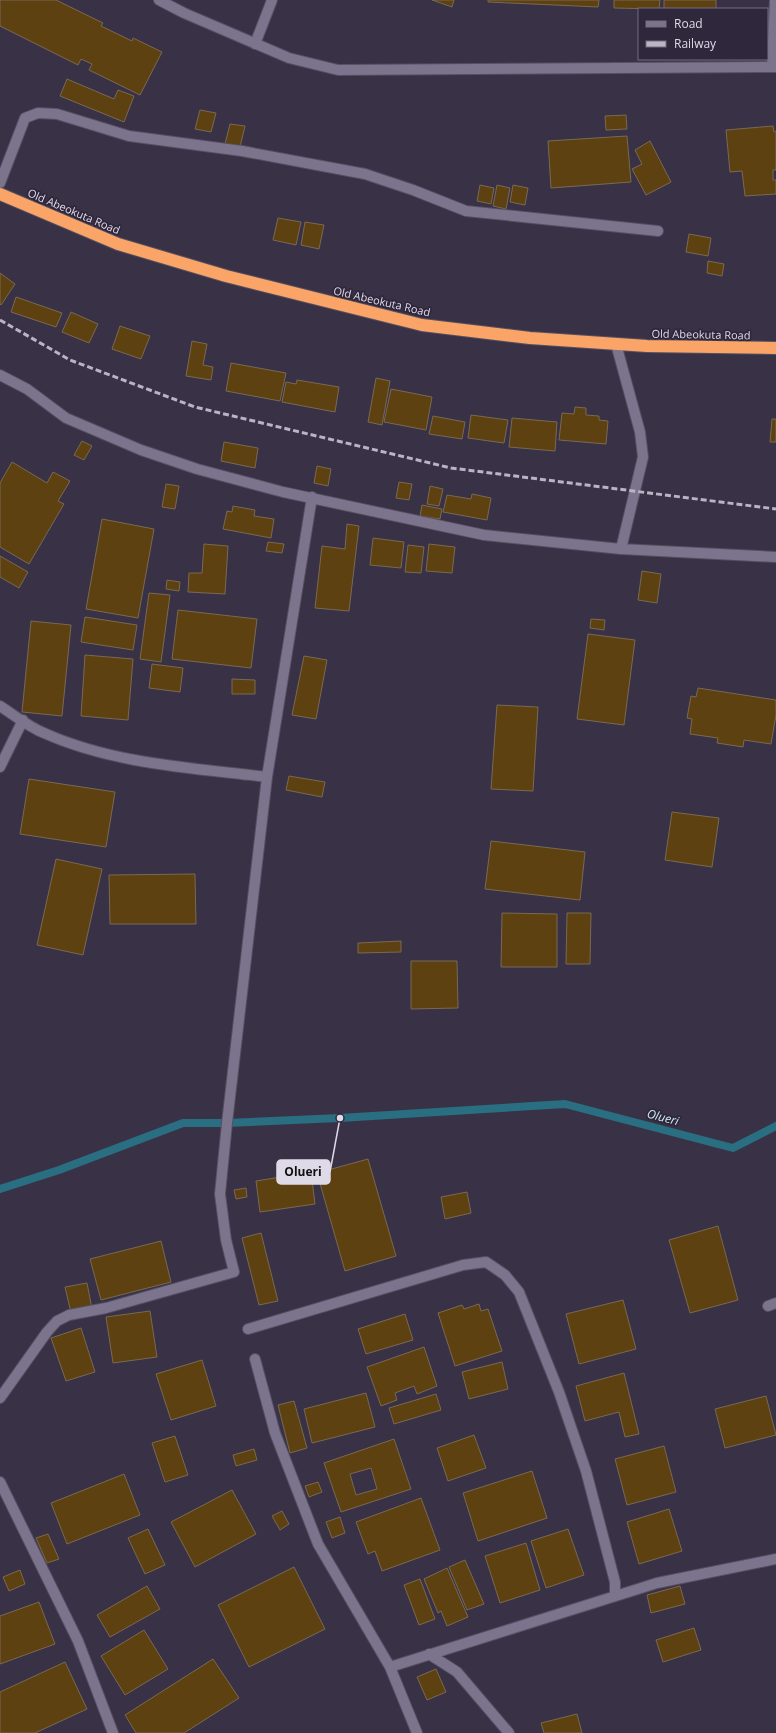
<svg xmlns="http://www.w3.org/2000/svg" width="776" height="1733" font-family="'Open Sans',sans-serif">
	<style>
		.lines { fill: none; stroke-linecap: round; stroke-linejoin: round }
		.stream { stroke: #296e81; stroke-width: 8 }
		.building { fill: #5e4110; stroke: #796953; fill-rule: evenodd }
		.minor-casing { stroke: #554f61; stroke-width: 12 }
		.highway-casing { stroke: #554f61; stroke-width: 14 }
		.minor { stroke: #7c748c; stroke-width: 10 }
		.highway { stroke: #faa467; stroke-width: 12 }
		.rail { stroke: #bab4c4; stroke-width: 3; stroke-dasharray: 6 3; stroke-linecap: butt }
		.labels { text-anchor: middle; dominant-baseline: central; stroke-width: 3.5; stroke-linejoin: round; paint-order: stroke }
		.street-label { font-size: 11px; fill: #dfdae8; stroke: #2f273c }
		.water-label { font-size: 12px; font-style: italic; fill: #cee9f2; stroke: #2f273c }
		.leader { fill: none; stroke: #dfdae8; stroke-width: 1.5 }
		.callout-dot { fill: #dfdae8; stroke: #2f273c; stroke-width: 1.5 }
		.callout { fill: #dfdae8; stroke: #dfdae8; stroke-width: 1.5 }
		.callout-label { font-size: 12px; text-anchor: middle; font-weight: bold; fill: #111 }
	</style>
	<rect width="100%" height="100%" fill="#393146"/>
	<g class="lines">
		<path class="stream" d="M 0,1189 L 59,1170 L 183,1123 L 227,1123 L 340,1118 L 565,1104 L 733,1148 L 776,1126"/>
	</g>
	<path class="building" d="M 0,0 L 56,0 L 103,23 L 101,26 L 132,41 L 133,38 L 162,52 L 140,95 L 89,70 L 92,64 L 81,59 L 78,65 L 0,26 Z
		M 432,0 L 454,0 L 452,7 Z
		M 488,0 L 599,0 L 598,7 L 488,2 Z
		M 614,0 L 660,0 L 659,9 L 614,8 Z
		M 664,0 L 716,0 L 716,9 L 664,9 Z
		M 67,79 L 114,99 L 118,90 L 134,96 L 124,122 L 60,96 Z
		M 200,110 L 216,113 L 211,132 L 195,129 Z
		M 626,115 L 627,129 L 606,130 L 605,116 Z
		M 230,124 L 245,126 L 240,147 L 225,144 Z
		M 773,126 L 774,132 L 776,131 L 776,170 L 773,170 L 773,180 L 776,180 L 776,194 L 745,196 L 742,171 L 730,172 L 726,130 Z
		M 627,136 L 631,182 L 551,188 L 548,141 Z
		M 650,141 L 671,182 L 646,195 L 632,169 L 642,164 L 635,150 Z
		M 480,185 L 494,188 L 491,204 L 477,201 Z
		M 497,185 L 510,188 L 506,209 L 493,206 Z
		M 513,185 L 528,188 L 525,205 L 510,202 Z
		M 278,218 L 301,222 L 296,245 L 273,240 Z
		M 305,222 L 324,225 L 319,249 L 301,245 Z
		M 689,234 L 711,238 L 708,256 L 686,252 Z
		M 708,261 L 724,264 L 722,276 L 707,273 Z
		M 0,273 L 15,284 L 1,305 L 0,304 Z
		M 16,297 L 62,313 L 56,327 L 11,312 Z
		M 71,312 L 98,324 L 89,343 L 62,332 Z
		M 120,326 L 150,336 L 141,359 L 112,349 Z
		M 192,341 L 207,344 L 203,365 L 213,367 L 211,380 L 186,376 Z
		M 231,363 L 286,373 L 280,401 L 226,391 Z
		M 376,378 L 390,381 L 382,425 L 368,422 Z
		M 297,380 L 339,387 L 335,412 L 282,402 L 286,382 L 296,384 Z
		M 391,389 L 432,397 L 426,430 L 384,422 Z
		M 575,407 L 586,408 L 586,415 L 599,416 L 599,420 L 608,421 L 606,444 L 559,440 L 562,413 L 574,414 Z
		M 471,415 L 508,420 L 504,443 L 468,438 Z
		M 433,416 L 465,422 L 462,439 L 429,434 Z
		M 512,418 L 557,422 L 555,451 L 509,447 Z
		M 772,419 L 776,419 L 776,442 L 770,442 Z
		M 82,441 L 92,446 L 84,460 L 74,455 Z
		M 224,442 L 258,448 L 255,468 L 221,461 Z
		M 12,462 L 47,483 L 53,472 L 70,481 L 58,501 L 64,504 L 29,564 L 0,547 L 0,483 Z
		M 317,466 L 331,469 L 328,486 L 314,483 Z
		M 399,482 L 412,484 L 409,500 L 396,498 Z
		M 166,484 L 179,486 L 175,509 L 162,507 Z
		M 430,486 L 443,489 L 439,506 L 427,504 Z
		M 472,494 L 491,498 L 487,520 L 443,512 L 447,495 L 471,499 Z
		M 422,505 L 442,509 L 440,519 L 420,516 Z
		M 233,506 L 255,510 L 254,516 L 274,519 L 271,538 L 223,529 L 227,511 L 232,512 Z
		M 102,519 L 154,529 L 138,618 L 86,609 Z
		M 347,524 L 359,526 L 349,611 L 315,608 L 322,546 L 345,549 Z
		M 373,538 L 404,542 L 401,568 L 370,565 Z
		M 268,542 L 284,544 L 282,553 L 266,551 Z
		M 204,544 L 228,546 L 225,594 L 188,592 L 189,573 L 202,573 Z
		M 429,544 L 455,547 L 452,573 L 426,571 Z
		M 408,545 L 424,547 L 421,573 L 405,572 Z
		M 0,556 L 28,572 L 19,588 L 0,577 Z
		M 642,571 L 661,574 L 657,603 L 638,600 Z
		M 167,580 L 180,582 L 179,591 L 166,589 Z
		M 149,593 L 170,595 L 161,662 L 140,659 Z
		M 178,610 L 257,619 L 251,668 L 172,659 Z
		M 85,617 L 137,625 L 133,650 L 81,642 Z
		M 591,619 L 605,620 L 604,630 L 590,628 Z
		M 31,621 L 71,625 L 62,716 L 22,712 Z
		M 588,634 L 635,640 L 624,725 L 577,719 Z
		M 85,655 L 133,659 L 128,720 L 81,716 Z
		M 304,656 L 327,660 L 316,719 L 292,715 Z
		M 152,664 L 183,668 L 180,692 L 149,688 Z
		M 232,679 L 255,680 L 255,694 L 232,694 Z
		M 698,688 L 776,700 L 776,715 L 771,744 L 744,740 L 743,747 L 717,743 L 718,738 L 690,734 L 692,719 L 687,718 L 691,696 L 696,697 Z
		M 497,705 L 538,707 L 533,791 L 491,789 Z
		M 289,776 L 325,782 L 322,797 L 286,790 Z
		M 29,779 L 115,792 L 106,847 L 20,834 Z
		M 672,812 L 719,818 L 712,867 L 665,860 Z
		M 491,841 L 585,852 L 580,900 L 485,889 Z
		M 56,859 L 102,869 L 83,955 L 37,945 Z
		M 195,874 L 196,924 L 110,924 L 109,875 Z
		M 502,913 L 557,914 L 557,967 L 501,967 Z
		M 567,913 L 591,913 L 590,964 L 566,964 Z
		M 401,941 L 401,952 L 358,953 L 358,943 Z
		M 411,961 L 457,961 L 458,1008 L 411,1009 Z
		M 368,1159 L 396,1256 L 345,1271 L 317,1173 Z
		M 311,1172 L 315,1204 L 260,1212 L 256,1181 Z
		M 246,1188 L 247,1197 L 236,1199 L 234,1190 Z
		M 467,1192 L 471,1213 L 445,1219 L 441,1197 Z
		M 718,1226 L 738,1300 L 690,1313 L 669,1240 Z
		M 261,1233 L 278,1301 L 259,1305 L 242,1238 Z
		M 161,1241 L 171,1282 L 101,1300 L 90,1259 Z
		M 87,1283 L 92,1309 L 71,1313 L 65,1287 Z
		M 623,1300 L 636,1349 L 579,1364 L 566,1314 Z
		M 479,1304 L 481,1311 L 488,1309 L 502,1351 L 455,1366 L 438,1313 L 462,1305 L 464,1309 Z
		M 150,1311 L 157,1357 L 113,1363 L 106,1317 Z
		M 405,1314 L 413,1340 L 366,1354 L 358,1329 Z
		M 81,1328 L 95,1372 L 66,1381 L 51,1338 Z
		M 424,1347 L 437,1386 L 417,1394 L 414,1386 L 395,1393 L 397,1400 L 381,1406 L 367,1367 Z
		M 202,1360 L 216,1406 L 171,1420 L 156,1374 Z
		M 502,1362 L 508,1389 L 469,1399 L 462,1372 Z
		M 624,1373 L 639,1434 L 625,1437 L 619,1412 L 585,1421 L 576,1386 Z
		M 366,1393 L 375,1427 L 312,1443 L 304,1409 Z
		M 436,1394 L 441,1410 L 394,1424 L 389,1408 Z
		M 766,1396 L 776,1435 L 725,1448 L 715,1409 Z
		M 294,1401 L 307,1448 L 290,1453 L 278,1405 Z
		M 474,1435 L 486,1468 L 448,1481 L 437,1448 Z
		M 175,1436 L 188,1475 L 165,1482 L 152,1443 Z
		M 394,1439 L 411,1489 L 341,1512 L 324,1463 ZM 371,1468 L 377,1489 L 356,1495 L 350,1474 Z
		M 664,1446 L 676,1492 L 627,1505 L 615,1459 Z
		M 254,1449 L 257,1460 L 236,1466 L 233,1455 Z
		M 532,1471 L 547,1518 L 478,1541 L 463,1493 Z
		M 124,1474 L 140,1515 L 67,1544 L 51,1503 Z
		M 318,1482 L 322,1492 L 309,1497 L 305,1486 Z
		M 232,1490 L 256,1534 L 195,1567 L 171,1522 Z
		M 421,1498 L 440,1550 L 382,1571 L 375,1551 L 368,1554 L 356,1522 Z
		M 669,1509 L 682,1551 L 639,1564 L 627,1522 Z
		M 282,1511 L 289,1524 L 280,1530 L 272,1516 Z
		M 340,1517 L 345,1533 L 332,1538 L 326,1522 Z
		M 148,1529 L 165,1565 L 145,1574 L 128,1538 Z
		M 568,1529 L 584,1575 L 546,1588 L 531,1541 Z
		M 48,1534 L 59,1559 L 47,1563 L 36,1538 Z
		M 526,1543 L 540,1590 L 500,1603 L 485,1556 Z
		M 465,1560 L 484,1604 L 467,1610 L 449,1567 Z
		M 294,1567 L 325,1629 L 249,1667 L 218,1605 Z
		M 447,1568 L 468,1617 L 447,1626 L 441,1611 L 438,1613 L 424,1579 Z
		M 20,1570 L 25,1584 L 9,1591 L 3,1577 Z
		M 420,1579 L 435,1619 L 419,1625 L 404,1585 Z
		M 147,1586 L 160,1609 L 110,1637 L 97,1615 Z
		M 680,1586 L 685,1604 L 651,1613 L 647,1595 Z
		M 39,1602 L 55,1644 L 0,1664 L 0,1616 Z
		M 694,1628 L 701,1650 L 663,1662 L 656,1640 Z
		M 144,1630 L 168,1669 L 125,1695 L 101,1656 Z
		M 213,1659 L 239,1698 L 184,1733 L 136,1733 L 125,1715 Z
		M 65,1662 L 87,1709 L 35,1733 L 0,1733 L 0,1692 Z
		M 436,1669 L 446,1692 L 427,1700 L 417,1677 Z
		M 577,1714 L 582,1733 L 544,1733 L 541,1723 Z"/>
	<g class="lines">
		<defs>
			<path id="minor" d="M 159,0 L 184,13 L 289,58 L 338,70 L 776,67
				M 255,44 L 272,0
				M 772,67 L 775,0
				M 0,183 L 25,118 L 38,113 L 57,114 L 129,136 L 242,151 L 365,174 L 413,190 L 466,211 L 658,231
				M 616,344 L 640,432 L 643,457 L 621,549
				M 0,375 L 27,389 L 66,418 L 141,450 L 197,469 L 283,492 L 484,535 L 621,549 L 776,557
				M 0,706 C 14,715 29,727 44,733 C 113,764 193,768 267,777
				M 0,767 L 23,720
				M 768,1306 L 776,1303
				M 248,1329 L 463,1265 L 486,1262 L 505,1275 L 519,1292 L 559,1392 L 586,1471 L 615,1582 L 615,1596
				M 255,1359 L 275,1433 L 318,1544 L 390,1667 L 417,1733
				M 0,1398 L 47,1332 L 57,1321 L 69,1315 L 106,1308 L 234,1272 L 226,1240 L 220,1194 L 227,1123 L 267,777 L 312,497
				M 0,1482 L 78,1641 L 113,1733
				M 429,1654 L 457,1672 L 509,1733
				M 390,1667 L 657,1583 L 776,1559"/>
			<path id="highway" d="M 0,194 L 118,244 L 226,276 L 422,325 L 530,338 L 647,346 L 776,348"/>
		</defs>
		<use href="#minor" class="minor-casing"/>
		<use href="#highway" class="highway-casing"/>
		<use href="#minor" class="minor"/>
		<use href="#highway" class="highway"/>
		<path class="rail" d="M 0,320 L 70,360 L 195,407 L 451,468 L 776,509"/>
	</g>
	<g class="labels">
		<g class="street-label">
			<text transform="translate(74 211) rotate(23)">Old Abeokuta Road</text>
			<text transform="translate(382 301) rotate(13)">Old Abeokuta Road</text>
			<text transform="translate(701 334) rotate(1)">Old Abeokuta Road</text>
		</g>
		<g class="water-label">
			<text transform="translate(663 1117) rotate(15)">Olueri</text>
		</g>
	</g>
	<path class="leader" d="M340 1118L330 1172"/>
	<circle class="callout-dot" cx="340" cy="1118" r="4"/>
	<rect class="callout" x="277" y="1160" width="53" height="24" rx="4"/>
	<g class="callout-label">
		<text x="303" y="1176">Olueri</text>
	</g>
	<rect x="638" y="8" width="130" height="52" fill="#2f273c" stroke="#756f81"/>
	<rect x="646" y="21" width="20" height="6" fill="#7c748c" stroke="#756f81"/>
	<text x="674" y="28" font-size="12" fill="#dfdae8">Road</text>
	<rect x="646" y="41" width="20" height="6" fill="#bab4c4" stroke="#756f81"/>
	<text x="674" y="48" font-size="12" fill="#dfdae8">Railway</text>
</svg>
